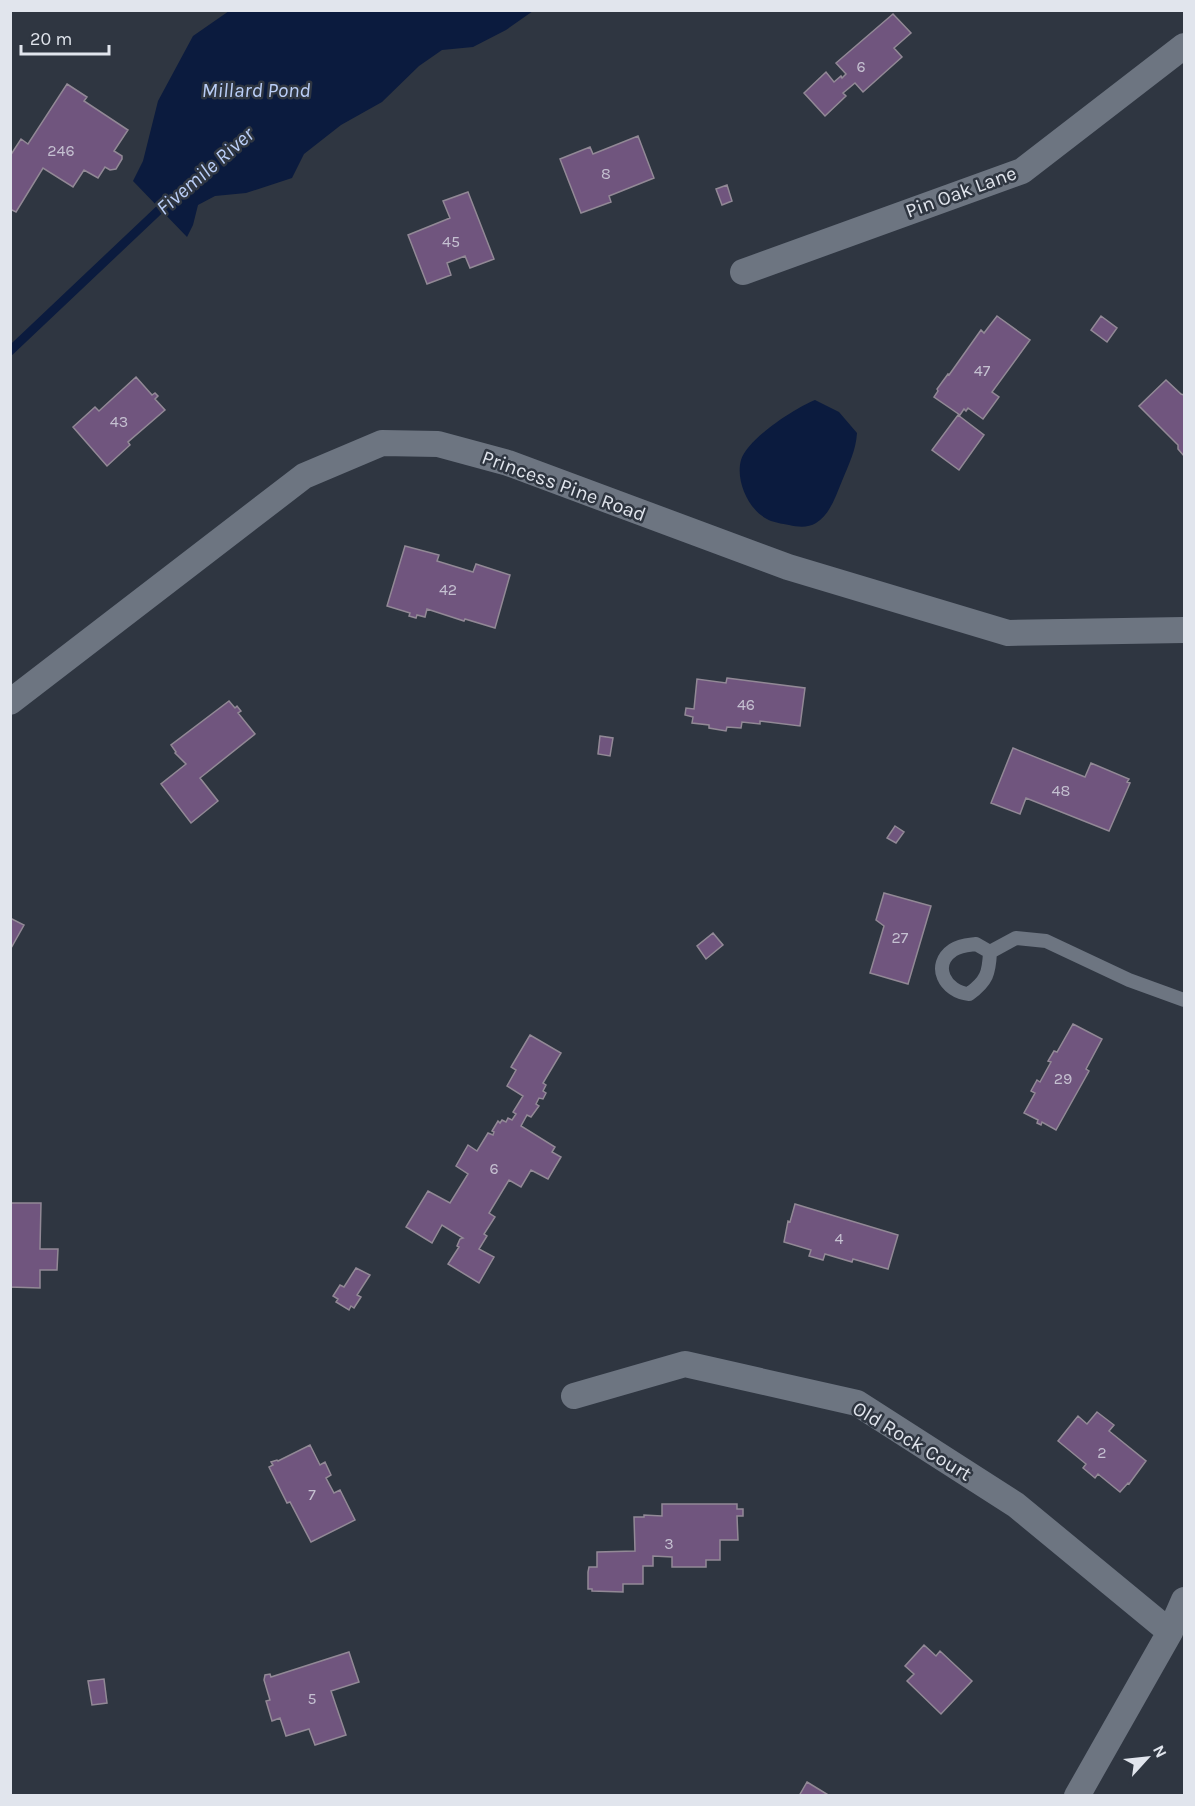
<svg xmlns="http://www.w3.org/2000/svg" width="1195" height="1806" font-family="Karla,sans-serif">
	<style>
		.water { fill: #0b1b3e }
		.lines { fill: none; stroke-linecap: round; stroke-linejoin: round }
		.stream { stroke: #0b1b3e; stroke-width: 9 }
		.building { fill: #70557e; stroke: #928996; stroke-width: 1.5 }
		.lane { stroke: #6d7581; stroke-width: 14 }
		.street { stroke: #6d7581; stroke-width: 26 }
		.labels { text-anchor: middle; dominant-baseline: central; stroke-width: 5; stroke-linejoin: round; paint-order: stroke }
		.number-label { font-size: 16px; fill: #c5c1d1 }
		.street-label { font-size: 20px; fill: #e1e5ed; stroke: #2f3641 }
		.water-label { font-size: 21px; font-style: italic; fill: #bacef7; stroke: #2f3641 }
	</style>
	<rect width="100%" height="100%" fill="#2f3641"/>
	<path class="water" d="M 229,11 L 229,10 L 533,11 L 506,30 L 473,47 L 442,50 L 419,66 L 382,102 L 341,125 L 304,154 L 292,178 L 246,193 L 215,196 L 198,205 L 193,225 L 187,237 L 133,181 L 143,161 L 158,101 L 193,36 Z
		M 815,400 L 839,412 L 857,433 C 856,450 849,464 842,481 C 836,495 830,515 816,523 C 808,528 798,527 789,525 C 784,524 777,523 771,521 C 750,513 735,482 741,460 C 747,439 795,408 815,400 Z"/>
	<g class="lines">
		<path class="stream" d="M 10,351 L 159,210"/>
	</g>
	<path class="building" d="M 893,14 L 911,33 L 894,48 L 902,57 L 863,92 L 855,83 L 843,93 L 846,96 L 825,116 L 804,93 L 826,72 L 834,82 L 841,76 L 842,78 L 846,74 L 836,63 Z
		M 67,84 L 87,97 L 84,101 L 128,130 L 114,151 L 122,156 L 122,159 L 116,169 L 110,170 L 105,167 L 98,178 L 84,170 L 73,187 L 43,168 L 16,212 L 10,209 L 10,156 L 21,139 L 28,144 Z
		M 638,136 L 654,178 L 609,196 L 611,202 L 581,213 L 560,159 L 590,147 L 593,154 Z
		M 727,185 L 732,201 L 722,205 L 716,189 Z
		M 468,192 L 494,259 L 470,268 L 465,256 L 447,263 L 451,275 L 427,284 L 408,235 L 450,218 L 443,201 Z
		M 997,316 L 1030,340 L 992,392 L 999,397 L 983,419 L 968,408 L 966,411 L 964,409 L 960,415 L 934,397 L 938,391 L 937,389 L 948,374 L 949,375 L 981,330 L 984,333 Z
		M 1101,316 L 1117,328 L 1107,342 L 1091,330 Z
		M 136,377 L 152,395 L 155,393 L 158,396 L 155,399 L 165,410 L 128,442 L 130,445 L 107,466 L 73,427 L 95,407 L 99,411 Z
		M 1166,380 L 1181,394 L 1184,395 L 1184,456 L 1178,449 L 1178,445 L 1139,406 Z
		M 958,415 L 984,435 L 959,470 L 932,450 Z
		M 405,546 L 439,555 L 437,561 L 473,572 L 476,564 L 510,575 L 495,628 L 465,619 L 464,621 L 427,609 L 425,617 L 417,615 L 416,618 L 409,616 L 410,613 L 387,606 Z
		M 727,678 L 805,688 L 800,726 L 760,721 L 760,724 L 742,722 L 741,728 L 727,727 L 726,731 L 709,728 L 709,725 L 692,723 L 693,717 L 685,715 L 686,708 L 694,709 L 697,679 L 726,683 Z
		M 229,701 L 235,708 L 237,706 L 241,711 L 238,713 L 255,734 L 200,778 L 218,801 L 191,823 L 161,784 L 186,764 L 175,753 L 176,752 L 171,745 Z
		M 600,736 L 613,738 L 610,756 L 598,754 Z
		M 1013,748 L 1085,777 L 1091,763 L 1129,779 L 1127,782 L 1130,783 L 1109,831 L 1026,798 L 1020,814 L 991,803 Z
		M 895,826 L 904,832 L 896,843 L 887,838 Z
		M 884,893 L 931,906 L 908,984 L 870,973 L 884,926 L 876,920 Z
		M 10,918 L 24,925 L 10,950 Z
		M 713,933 L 723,945 L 706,959 L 697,946 Z
		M 1073,1024 L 1102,1039 L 1086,1069 L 1089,1071 L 1056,1130 L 1042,1122 L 1041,1125 L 1037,1123 L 1038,1120 L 1024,1113 L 1035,1093 L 1031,1091 L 1037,1080 L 1040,1082 L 1051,1062 L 1048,1061 L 1054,1051 L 1057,1052 Z
		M 530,1035 L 561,1053 L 543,1083 L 546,1085 L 543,1091 L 546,1093 L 543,1099 L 539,1098 L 536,1104 L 539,1106 L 531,1117 L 527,1115 L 521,1126 L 555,1147 L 552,1152 L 561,1157 L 548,1179 L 531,1170 L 521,1187 L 509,1180 L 489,1213 L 495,1217 L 484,1234 L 487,1236 L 479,1249 L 494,1257 L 479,1283 L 448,1264 L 459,1247 L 457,1246 L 460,1239 L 463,1238 L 442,1225 L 432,1243 L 406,1227 L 428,1191 L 450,1203 L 468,1174 L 456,1166 L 468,1145 L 477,1151 L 488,1133 L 493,1135 L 494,1132 L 492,1131 L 498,1121 L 500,1123 L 502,1120 L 506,1122 L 508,1118 L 512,1120 L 516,1114 L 513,1112 L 523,1096 L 507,1086 L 516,1070 L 511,1067 Z
		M 10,1203 L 41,1203 L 40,1249 L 58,1249 L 57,1270 L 40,1270 L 40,1288 L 10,1287 Z
		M 795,1204 L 898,1235 L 888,1269 L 853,1259 L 852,1262 L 825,1254 L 823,1260 L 809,1256 L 811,1250 L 784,1242 L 788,1221 L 790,1222 Z
		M 356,1268 L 370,1275 L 357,1295 L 361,1297 L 354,1308 L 351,1306 L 349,1310 L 336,1302 L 338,1299 L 333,1296 L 340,1285 L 344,1287 Z
		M 1097,1412 L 1114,1425 L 1109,1431 L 1146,1461 L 1129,1484 L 1128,1483 L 1120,1492 L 1098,1474 L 1095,1478 L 1083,1468 L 1086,1464 L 1058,1441 L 1078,1416 L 1087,1424 Z
		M 310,1445 L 320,1465 L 325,1462 L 331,1475 L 326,1478 L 334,1493 L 340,1490 L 355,1520 L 311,1542 L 290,1502 L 287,1503 L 269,1467 L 273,1465 L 271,1462 L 277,1460 L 278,1461 Z
		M 662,1504 L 737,1504 L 737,1509 L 743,1509 L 743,1516 L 737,1516 L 738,1540 L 720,1540 L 720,1560 L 706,1560 L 706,1567 L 672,1567 L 672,1557 L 653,1556 L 653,1566 L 643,1566 L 643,1584 L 623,1584 L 623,1592 L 592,1591 L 592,1589 L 588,1589 L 588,1572 L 589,1567 L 597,1567 L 597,1552 L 635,1551 L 634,1517 L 644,1517 L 644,1515 L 662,1516 Z
		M 924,1645 L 936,1656 L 940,1651 L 972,1681 L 941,1714 L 907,1681 L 914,1674 L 905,1666 Z
		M 349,1652 L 359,1682 L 331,1691 L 346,1735 L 315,1745 L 309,1729 L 286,1736 L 280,1718 L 272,1721 L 266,1701 L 270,1700 L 264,1680 L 265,1675 L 270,1674 L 271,1677 Z
		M 104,1679 L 107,1703 L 92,1705 L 88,1681 Z
		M 807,1782 L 830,1796 L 799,1796 Z"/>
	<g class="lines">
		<path class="lane" d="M 976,944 L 990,952 C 989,973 987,981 969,994 C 945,992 931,965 953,950 C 960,945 968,945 976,944 Z
			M 990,952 L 1016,938 L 1046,941 L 1129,980 L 1184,1000"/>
		<path class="street" d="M 743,272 L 1022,171 L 1184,46
			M 10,702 L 304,476 L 382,443 L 438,444 L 508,463 L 788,567 L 1008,633 L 1184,630
			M 574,1396 L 685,1364 L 857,1403 L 1016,1505 L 1170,1632
			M 1077,1796 L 1170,1632 L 1184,1600"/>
	</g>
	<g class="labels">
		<g class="number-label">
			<text x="861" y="66">6</text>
			<text x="61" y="150">246</text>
			<text x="606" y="173">8</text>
			<text x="451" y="241">45</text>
			<text x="982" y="370">47</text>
			<text x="119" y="421">43</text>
			<text x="448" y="589">42</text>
			<text x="746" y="704">46</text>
			<text x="1061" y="790">48</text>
			<text x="900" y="937">27</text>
			<text x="1063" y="1078">29</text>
			<text x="494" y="1168">6</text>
			<text x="839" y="1238">4</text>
			<text x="1102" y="1452">2</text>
			<text x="312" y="1494">7</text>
			<text x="669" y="1543">3</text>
			<text x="312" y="1698">5</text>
		</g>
		<g class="street-label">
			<text transform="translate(961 192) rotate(-20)">Pin Oak Lane</text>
			<text transform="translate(564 486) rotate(20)">Princess Pine Road</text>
			<text transform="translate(912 1441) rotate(31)">Old Rock Court</text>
		</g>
		<g class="water-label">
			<text x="256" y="90">Millard Pond</text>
			<text transform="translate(205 171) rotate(-41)">Fivemile River</text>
		</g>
	</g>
	<rect width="1195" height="1806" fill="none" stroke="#e1e5ed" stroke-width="24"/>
	<g transform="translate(1147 1758) rotate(63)" stroke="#2f3641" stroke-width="4.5" paint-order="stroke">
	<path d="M0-4.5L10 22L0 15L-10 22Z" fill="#e1e5ed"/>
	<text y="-9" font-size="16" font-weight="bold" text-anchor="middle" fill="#e1e5ed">N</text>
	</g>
	<path d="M21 45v9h88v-9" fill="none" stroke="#e1e5ed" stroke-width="3"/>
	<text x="30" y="45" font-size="18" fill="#e1e5ed" stroke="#2f3641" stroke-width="4.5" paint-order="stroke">20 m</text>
</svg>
